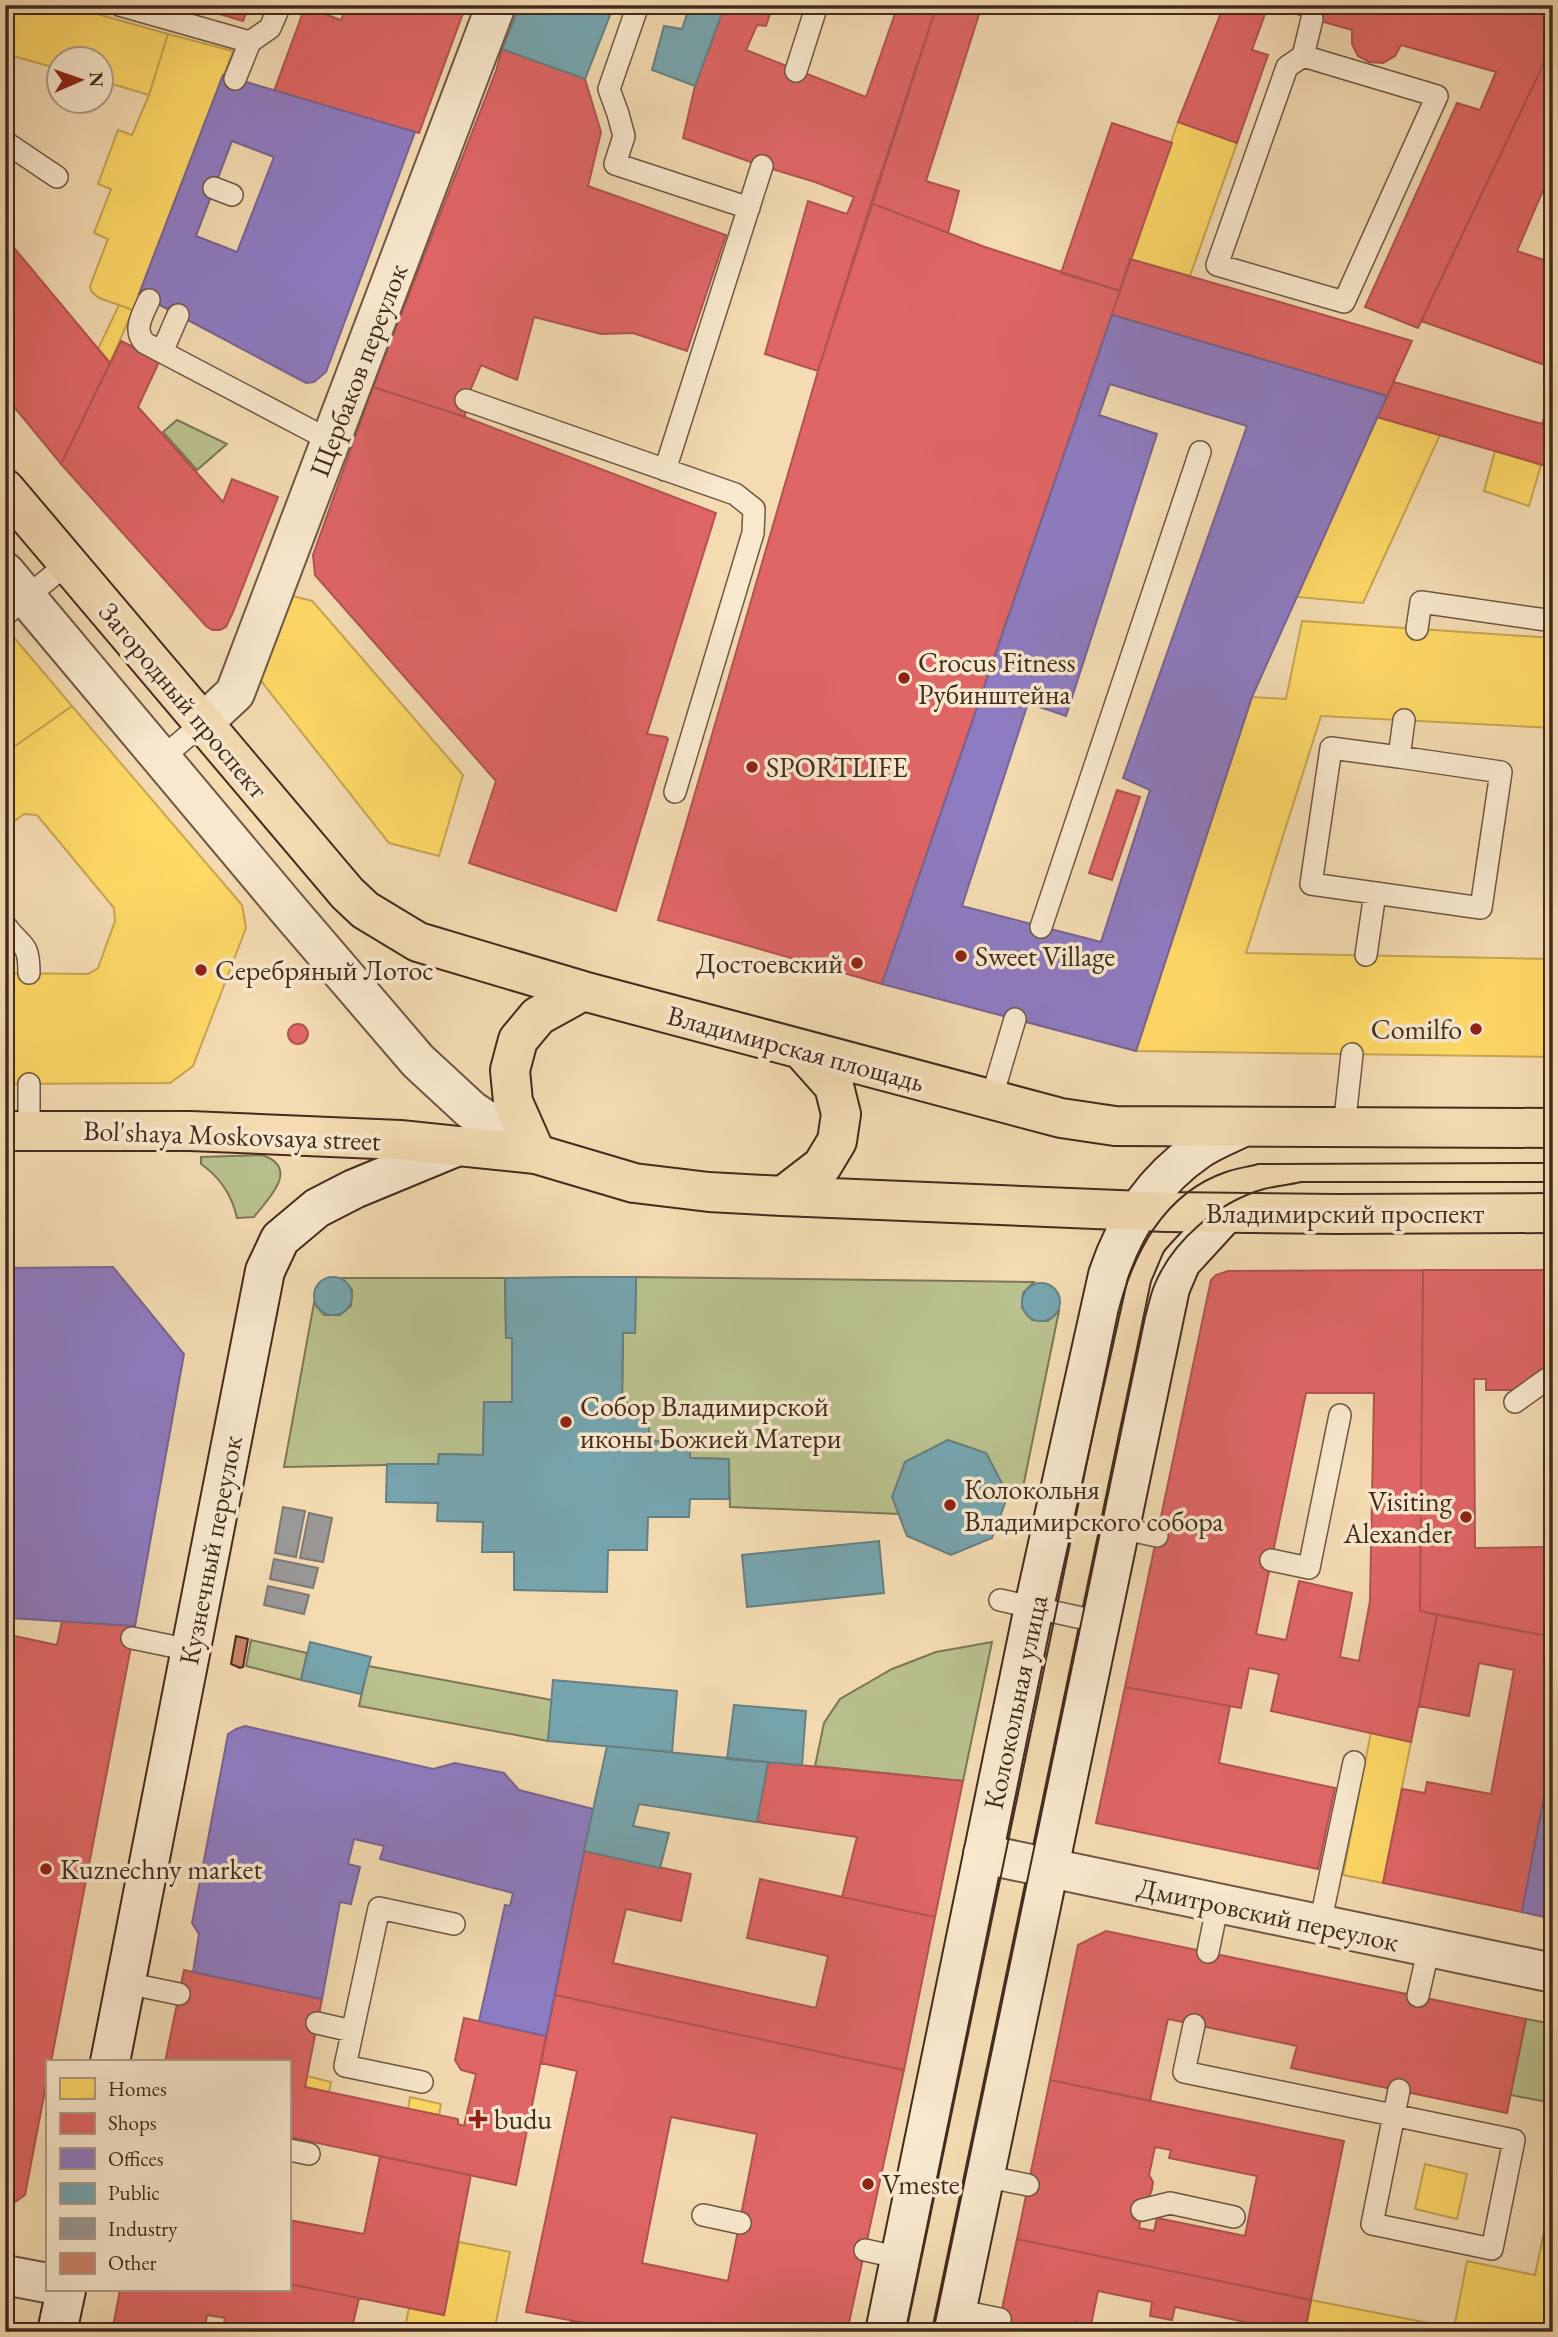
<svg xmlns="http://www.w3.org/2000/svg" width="1558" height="2337" font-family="'EB Garamond',serif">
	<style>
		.green { fill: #b9c18e; stroke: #7e7657; stroke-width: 2 }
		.homes { fill: #ffd966; stroke: #c7a551; stroke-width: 2 }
		.shops { fill: #e06666; stroke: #b15451; stroke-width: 2; fill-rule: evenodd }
		.offices { fill: #8e7cc3; stroke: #786492; stroke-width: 2; fill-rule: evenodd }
		.public { fill: #76a5af; stroke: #678084; stroke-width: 2 }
		.industry { fill: #999; stroke: #7f7875; stroke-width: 2 }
		.building { fill: #cd856a; stroke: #432b20; stroke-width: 2 }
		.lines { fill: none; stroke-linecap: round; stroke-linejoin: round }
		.lane-casing { stroke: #6f5744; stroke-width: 24 }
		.street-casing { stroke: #6f5744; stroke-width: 42 }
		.secondary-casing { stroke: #432b20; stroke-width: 42 }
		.primary-casing { stroke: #432b20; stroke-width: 42 }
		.lane { stroke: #f8e8cd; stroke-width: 21 }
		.street { stroke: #f8e8cd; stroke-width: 38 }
		.secondary { stroke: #f8e8cd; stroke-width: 38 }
		.primary { stroke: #f4dbb2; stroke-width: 38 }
		.tram { stroke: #432b20; stroke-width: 2 }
		.poi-dot { fill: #8f2418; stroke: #f8e8cd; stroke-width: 2.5 }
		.labels { text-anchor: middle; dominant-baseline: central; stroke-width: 7; stroke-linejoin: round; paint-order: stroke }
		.street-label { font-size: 28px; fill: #432b20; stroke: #f8e8cd }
		.poi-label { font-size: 28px; fill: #432b20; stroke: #f8e8cd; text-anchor: start }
	</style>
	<rect width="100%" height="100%" fill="#f4dbb2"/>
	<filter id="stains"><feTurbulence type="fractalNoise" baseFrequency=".00286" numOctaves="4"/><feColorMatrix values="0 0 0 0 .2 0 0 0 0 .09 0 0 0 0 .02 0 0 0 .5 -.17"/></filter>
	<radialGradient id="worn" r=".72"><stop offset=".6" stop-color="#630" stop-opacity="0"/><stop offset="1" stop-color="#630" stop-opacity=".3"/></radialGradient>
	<path class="green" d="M 177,420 L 227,444 L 197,470 L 163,432 Z
		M 262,1155 C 301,1168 268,1199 254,1217 L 237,1218 C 232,1195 221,1178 201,1164 L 201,1157 Z
		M 636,1277 L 1034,1282 L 1023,1293 L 1022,1308 L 1032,1320 L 1048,1321 L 1059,1311 L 1021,1497 L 1008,1495 L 986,1453 L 948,1440 L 905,1462 L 893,1496 L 899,1514 L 730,1507 L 729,1459 L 690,1458 L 690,1442 L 649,1441 L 649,1403 L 622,1403 L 623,1333 L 635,1332 Z
		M 342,1278 L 505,1278 L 506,1337 L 512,1338 L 512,1402 L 484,1402 L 483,1455 L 439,1454 L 438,1464 L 284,1467 L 314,1303 L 324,1315 L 340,1315 L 351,1306 L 352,1290 Z
		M 251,1640 L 307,1653 L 301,1680 L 246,1666 Z
		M 992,1642 L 963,1781 L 815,1766 L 824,1723 L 840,1699 L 892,1669 L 936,1652 Z
		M 368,1666 L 552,1700 L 548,1741 L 359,1706 Z
		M 1526,2019 L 1553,2024 L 1553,2103 L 1510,2095 Z"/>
	<path class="homes" d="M 5,5 L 65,5 L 168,34 L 149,95 L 102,81 L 102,60 L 60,60 L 60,69 L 5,54 Z
		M 168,34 L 233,51 L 133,310 L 99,298 L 91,291 L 90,286 L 108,239 L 94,233 L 111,189 L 98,184 L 118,130 L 132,135 L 149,95 Z
		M 1178,122 L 1237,143 L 1190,276 L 1130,259 Z
		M 119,305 L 133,310 L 110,363 L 98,349 Z
		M 1377,417 L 1440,435 L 1363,603 L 1297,597 Z
		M 1495,451 L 1541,465 L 1529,506 L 1484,491 Z
		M 293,596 L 312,601 L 315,604 L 463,775 L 439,856 L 389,843 L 258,677 Z
		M 1302,621 L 1553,638 L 1553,728 L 1321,716 L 1246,953 L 1553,959 L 1553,1057 L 1136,1051 L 1252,697 L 1286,699 Z
		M 5,627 L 72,706 L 5,753 Z
		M 72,706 L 242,905 L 246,928 L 193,1066 L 170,1083 L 5,1084 L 5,973 L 88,974 L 98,968 L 115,921 L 114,908 L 37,815 L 24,814 L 5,828 L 5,753 Z
		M 1371,1732 L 1411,1742 L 1383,1883 L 1343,1875 Z
		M 307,2076 L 331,2082 L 329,2092 L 305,2087 Z
		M 410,2097 L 441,2104 L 439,2115 L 408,2109 Z
		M 1425,2164 L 1467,2174 L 1457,2219 L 1415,2209 Z
		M 1553,2188 L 1553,2332 L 1473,2332 L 1454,2328 L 1467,2261 L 1535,2275 Z
		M 459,2242 L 510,2252 L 494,2332 L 404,2332 L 409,2308 L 444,2315 Z
		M 1311,2300 L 1454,2328 L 1453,2332 L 1305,2332 Z"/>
	<path class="shops" d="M 189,5 L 249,5 L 243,21 Z
		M 347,5 L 466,5 L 419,133 L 274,91 L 305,7 L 341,20 Z
		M 725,5 L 773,5 L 766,26 L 757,25 L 746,50 L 866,97 L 898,5 L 937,5 L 818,371 L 765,354 L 808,201 L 847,214 L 854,197 L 815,182 L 762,166 L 683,138 L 695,86 Z
		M 937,5 L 982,5 L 926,181 L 959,191 L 948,233 L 871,203 Z
		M 1224,5 L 1553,5 L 1553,44 L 1418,328 L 1365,307 L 1457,103 L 1480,110 L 1496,72 L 1401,45 L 1395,56 L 1383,63 L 1369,62 L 1358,56 L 1352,44 L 1352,30 L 1268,6 L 1252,50 L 1268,55 L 1237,143 L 1178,122 Z
		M 1553,44 L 1553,167 L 1517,251 L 1553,263 L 1553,368 L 1421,321 Z
		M 502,49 L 585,79 L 601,132 L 588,186 L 726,235 L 687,351 L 633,333 L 601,334 L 534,317 L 517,380 L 481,365 L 466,400 L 465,417 L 373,387 L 496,71 Z
		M 1112,123 L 1172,143 L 1120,291 L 1061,273 Z
		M 871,203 L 982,246 L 1120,291 L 882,984 L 658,920 L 818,371 Z
		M 5,237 L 110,363 L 61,464 L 5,396 Z
		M 1130,259 L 1273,300 L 1412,341 L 1387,396 L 1112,315 Z
		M 121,341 L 160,360 L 138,407 L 223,502 L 232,479 L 278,497 L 233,612 L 226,627 L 220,630 L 212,630 L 206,626 L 61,464 Z
		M 1394,382 L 1542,424 L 1553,390 L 1553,461 L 1550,467 L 1377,417 Z
		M 373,387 L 465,417 L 716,513 L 647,734 L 666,737 L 668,739 L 616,911 L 469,863 L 496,781 L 315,575 L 313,555 Z
		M 1117,790 L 1140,797 L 1112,880 L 1089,873 Z
		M288 1034a10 10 0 1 1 20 0a10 10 0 1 1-20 0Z
		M 1423,1270 L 1420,1611 L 1437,1615 L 1411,1742 L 1271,1711 L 1279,1674 L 1249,1668 L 1241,1708 L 1125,1687 L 1211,1280 L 1216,1275 L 1228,1271 ZM 1306,1393 L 1374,1393 L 1370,1601 L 1359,1661 L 1340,1657 L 1352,1593 L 1299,1581 L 1286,1640 L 1256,1634 Z
		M 1423,1270 L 1553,1270 L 1553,1378 L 1529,1378 L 1529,1390 L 1486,1390 L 1486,1379 L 1474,1379 L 1475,1548 L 1553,1547 L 1553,1637 L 1420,1611 Z
		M 1437,1615 L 1553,1637 L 1553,1749 L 1522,1912 L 1383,1883 L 1402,1789 L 1425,1793 L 1427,1782 L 1491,1794 L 1514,1670 L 1479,1663 L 1469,1716 L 1419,1706 Z
		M 62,1621 L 135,1626 L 51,2062 L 47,2062 L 47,2080 L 25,2195 L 5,2209 L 5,1634 L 57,1645 Z
		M 1125,1687 L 1230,1706 L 1219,1763 L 1335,1788 L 1318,1869 L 1096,1823 Z
		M 768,1762 L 963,1781 L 935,1917 L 842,1897 L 857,1837 L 757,1822 Z
		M 584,1851 L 691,1874 L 681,1921 L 626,1909 L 613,1963 L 816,2008 L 828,1956 L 747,1938 L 760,1879 L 935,1917 L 904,2070 L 555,1995 Z
		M 1106,1931 L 1526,2019 L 1507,2113 L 1291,2068 L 1297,2046 L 1168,2019 L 1150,2101 L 1050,2080 L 1078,1945 Z
		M 184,1970 L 322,1999 L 305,2087 L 458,2119 L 458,2124 L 464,2126 L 476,2074 L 461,2070 L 455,2060 L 464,2018 L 546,2036 L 516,2185 L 289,2137 L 289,2062 L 165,2062 Z
		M 555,1995 L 904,2070 L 847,2332 L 633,2332 L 526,2312 L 577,2071 L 541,2063 ZM 671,2117 L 757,2134 L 728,2281 L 642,2263 Z
		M 1050,2080 L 1344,2141 L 1311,2300 L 1017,2239 ZM 1155,2147 L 1171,2150 L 1169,2158 L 1257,2176 L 1245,2236 L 1157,2218 L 1154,2231 L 1139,2228 L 1144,2200 L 1150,2195 L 1152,2189 L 1153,2182 L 1149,2175 Z
		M 380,2156 L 471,2175 L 444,2315 L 289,2284 L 289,2220 L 364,2234 Z
		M 1017,2239 L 1311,2300 L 1305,2332 L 1243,2332 L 1245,2322 L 1175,2307 L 1172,2320 L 1150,2316 L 1152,2302 L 1098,2291 L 1091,2325 L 1075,2322 L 1073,2332 L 997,2332 Z
		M 289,2284 L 359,2298 L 351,2332 L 222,2332 L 225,2318 L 207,2315 L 204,2332 L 112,2332 L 120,2290 L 289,2290 Z
		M 571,2321 L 633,2332 L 569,2332 Z"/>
	<path class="offices" d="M 223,75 L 415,132 L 326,372 L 314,382 L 306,383 L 139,294 ZM 232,141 L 274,157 L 237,252 L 196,236 Z
		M 1112,315 L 1387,396 L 1252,697 L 1136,1051 L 882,984 ZM 1110,384 L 1247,426 L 1123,778 L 1150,790 L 1101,942 L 962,906 L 1028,703 L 1066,716 L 1157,434 L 1099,415 Z
		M 113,1267 L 184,1354 L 135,1626 L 10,1618 L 5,1612 L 5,1268 Z
		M 245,1726 L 433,1769 L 455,1763 L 504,1773 L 519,1790 L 593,1809 L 546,2036 L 479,2021 L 505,1905 L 510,1906 L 513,1893 L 380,1859 L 384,1846 L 354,1839 L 348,1864 L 360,1867 L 351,1904 L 340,1902 L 322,1999 L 193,1972 L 199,1934 L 192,1923 L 228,1734 L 236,1729 Z
		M 1553,1750 L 1553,1919 L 1522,1912 Z"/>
	<path class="public" d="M 520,5 L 614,5 L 585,79 L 502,49 Z
		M 690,5 L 725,5 L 695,86 L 652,70 L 664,26 L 682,29 Z
		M314 1296a19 19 0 1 1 38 0a19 19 0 1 1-38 0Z
		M 571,1277 L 636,1277 L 635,1333 L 623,1333 L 622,1403 L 649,1403 L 649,1441 L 690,1442 L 690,1458 L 729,1459 L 729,1499 L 690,1499 L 689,1517 L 648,1517 L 647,1550 L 608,1550 L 607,1592 L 514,1590 L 514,1552 L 482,1552 L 483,1522 L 437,1521 L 438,1503 L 386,1502 L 387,1464 L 438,1464 L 439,1454 L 483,1455 L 484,1402 L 512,1402 L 512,1338 L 506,1338 L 505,1278 Z
		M1022 1302a19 19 0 1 1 38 0a19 19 0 1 1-38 0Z
		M 948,1440 L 986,1453 L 1008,1495 L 992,1538 L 951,1555 L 907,1536 L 892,1497 L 905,1462 Z
		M 879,1541 L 884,1593 L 747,1607 L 742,1555 Z
		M 310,1642 L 371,1657 L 361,1694 L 301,1680 Z
		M 553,1680 L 677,1691 L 672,1752 L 548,1741 Z
		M 734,1705 L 806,1711 L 802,1765 L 727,1759 Z
		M 607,1746 L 768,1762 L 757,1822 L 639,1804 L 633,1826 L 669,1833 L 660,1868 L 584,1851 Z"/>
	<path class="industry" d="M 283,1507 L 305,1511 L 296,1557 L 275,1553 Z
		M 309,1513 L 332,1518 L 323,1562 L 300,1558 Z
		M 274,1559 L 318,1568 L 313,1588 L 270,1579 Z
		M 268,1586 L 309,1595 L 304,1614 L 264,1605 Z"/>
	<path class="building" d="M 236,1636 L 248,1639 L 243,1667 L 240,1668 L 231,1664 Z"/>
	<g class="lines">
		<defs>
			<path id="lane" d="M 119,5 L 250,42
				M 638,5 L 609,89 L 618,114 L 624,136 L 615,164 L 749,208
				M 1303,56 L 1437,96 L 1344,302 L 1217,265 L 1287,67 Z
				M 1303,56 L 1312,19
				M 796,71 L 817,5
				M 235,79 L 250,42 L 270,28 L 280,5
				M 5,142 L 57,177
				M 214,188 L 232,195
				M 149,300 C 143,314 132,330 145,343 L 331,441
				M 162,352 L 178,315
				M 466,400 L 735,494 L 754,509 L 753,533 L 675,792
				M 665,470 L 762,166
				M 5,615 L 68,563
				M 1417,629 L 1421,602 L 1553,621
				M 162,758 L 203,723
				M 1375,893 L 1311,884 L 1331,748 L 1399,757
				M 5,925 C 21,948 29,940 29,973
				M 1041,927 L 1200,452
				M 1366,955 L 1375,893 L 1481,908 L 1501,772 L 1399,757 L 1404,720
				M 29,1084 L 29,1131
				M 991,1100 L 1015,1019
				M 1344,1128 L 1352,1054
				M 1515,1402 L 1547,1379
				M 1120,1528 L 1157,1536
				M 1271,1560 L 1309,1568 L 1340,1415
				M 1000,1600 L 1100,1622
				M 132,1638 L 190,1650
				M 1320,1924 L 1354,1762
				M 1208,1952 L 1218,1903
				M 126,1983 L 179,1994
				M 1418,1996 L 1429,1947
				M 317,2023 L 352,2031
				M 1194,2025 L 1184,2072 L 1514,2140 L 1492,2249 L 1372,2224 L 1399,2090
				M 422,2082 L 345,2066 L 379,1908 L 454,1924
				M 289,2150 L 309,2154
				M 984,2176 L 1028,2185
				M 1142,2210 L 1170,2203 L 1234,2217
				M 703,2215 L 740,2223
				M 865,2250 L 901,2258
				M 956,2310 L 1000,2319"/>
			<path id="street" d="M 5,572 L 286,907 L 418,1061 L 471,1110 L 536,1154
				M 203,723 L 235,693 L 496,5
				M 983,1854 L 1553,1973
				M 5,2275 L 47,2283"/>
			<path id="secondary" d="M 110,2062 L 265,1271 L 280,1239 L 317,1208 L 354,1189 L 458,1146
				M 57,2332 L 66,2290
				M 885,2332 L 1034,1607 L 1108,1275 C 1125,1224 1153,1181 1198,1150 C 1211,1141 1227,1135 1241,1128
				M 952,2332 L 1170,1288 L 1181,1262 L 1226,1213"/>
			<path id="primary" d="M 5,489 L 347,893 L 365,910 L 418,942 L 583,991 L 1061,1118 L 1115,1126 L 1553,1128
				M 5,1131 L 190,1131 L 400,1140 L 536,1154 L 634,1183 L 709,1192 L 783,1196 L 1167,1212 L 1337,1214 L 1553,1213
				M 536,1154 L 513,1102 L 510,1070 L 518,1040 L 538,1016 L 583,991
				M 783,1196 L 822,1166 L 837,1141 L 841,1114 L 834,1086 L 801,1049"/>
		</defs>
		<use href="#lane" class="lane-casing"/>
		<use href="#street" class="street-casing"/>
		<use href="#secondary" class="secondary-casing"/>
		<use href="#primary" class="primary-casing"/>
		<use href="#lane" class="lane"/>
		<use href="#street" class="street"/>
		<use href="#secondary" class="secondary"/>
		<use href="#primary" class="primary"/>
		<path class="tram" d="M 906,2332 L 1118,1313 C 1133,1253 1164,1193 1226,1172 C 1237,1168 1248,1167 1258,1164 L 1553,1163
			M 933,2332 L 1145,1317 C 1148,1307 1150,1296 1154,1286 C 1172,1241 1218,1202 1264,1189 C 1276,1186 1289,1185 1301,1182 L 1553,1182"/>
	</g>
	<g class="poi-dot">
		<circle cx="904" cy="678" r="7"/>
		<circle cx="752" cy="767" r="7"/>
		<circle cx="961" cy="956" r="7"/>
		<circle cx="857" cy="963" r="7"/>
		<circle cx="201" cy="970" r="7"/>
		<circle cx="1476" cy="1029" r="7"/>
		<circle cx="566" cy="1422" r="7"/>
		<circle cx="950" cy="1505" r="7"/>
		<circle cx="1466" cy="1517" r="7"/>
		<circle cx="46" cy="1869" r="7"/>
		<path d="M474.5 2108.5h7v7h7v7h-7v7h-7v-7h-7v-7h7z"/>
		<circle cx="868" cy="2184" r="7"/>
	</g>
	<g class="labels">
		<g class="street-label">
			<text transform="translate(358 370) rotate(-69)">Щербаков переулок</text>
			<text transform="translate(184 700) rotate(50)">Загородный проспект</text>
			<text transform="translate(796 1048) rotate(15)">Владимирская площадь</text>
			<text transform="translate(232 1135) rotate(2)">Bol'shaya Moskovsaya street</text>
			<text x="1345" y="1213">Владимирский проспект</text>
			<text transform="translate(210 1550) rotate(-79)">Кузнечный переулок</text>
			<text transform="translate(1015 1702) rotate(-78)">Колокольная улица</text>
			<text transform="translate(1268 1914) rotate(12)">Дмитровский переулок</text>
		</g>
		<g class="poi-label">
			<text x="918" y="662">Crocus Fitness<tspan x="918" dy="32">Рубинштейна</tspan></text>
			<text x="766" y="767">SPORTLIFE</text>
			<text x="975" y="956">Sweet Village</text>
			<text x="843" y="963" text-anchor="end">Достоевский</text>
			<text x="215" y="970">Серебряный Лотос</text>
			<text x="1462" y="1029" text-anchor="end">Comilfo</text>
			<text x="580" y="1406">Собор Владимирской<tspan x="580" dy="32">иконы Божией Матери</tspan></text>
			<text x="964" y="1489">Колокольня<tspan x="964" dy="32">Владимирского собора</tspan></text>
			<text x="1452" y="1501" text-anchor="end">Visiting<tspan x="1452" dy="32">Alexander</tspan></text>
			<text x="60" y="1869">Kuznechny market</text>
			<text x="494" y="2119">budu</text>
			<text x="882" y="2184">Vmeste</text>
		</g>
	</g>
	<rect width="1558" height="2337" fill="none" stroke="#f4dbb2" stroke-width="28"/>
	<rect x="7" y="7" width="1544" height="2323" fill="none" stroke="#432b20" stroke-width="3.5"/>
	<rect x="14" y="14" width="1530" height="2309" fill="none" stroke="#432b20" stroke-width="2"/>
	<rect x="46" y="2060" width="245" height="231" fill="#f8e8cd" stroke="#b09c88" stroke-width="2"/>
	<rect x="60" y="2078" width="35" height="21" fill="#ffd966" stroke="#b09c88" stroke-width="2"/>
	<text x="108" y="2096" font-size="21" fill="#432b20">Homes</text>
	<rect x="60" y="2113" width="35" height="21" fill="#e06666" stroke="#b09c88" stroke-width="2"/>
	<text x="108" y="2130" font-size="21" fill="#432b20">Shops</text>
	<rect x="60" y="2148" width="35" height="21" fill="#8e7cc3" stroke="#b09c88" stroke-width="2"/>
	<text x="108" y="2166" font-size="21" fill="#432b20">Offices</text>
	<rect x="60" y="2183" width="35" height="21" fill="#76a5af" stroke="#b09c88" stroke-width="2"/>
	<text x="108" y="2200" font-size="21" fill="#432b20">Public</text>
	<rect x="60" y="2218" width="35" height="21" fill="#999999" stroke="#b09c88" stroke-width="2"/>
	<text x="108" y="2236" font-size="21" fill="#432b20">Industry</text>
	<rect x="60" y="2253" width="35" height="21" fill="#cd856a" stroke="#b09c88" stroke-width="2"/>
	<text x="108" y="2270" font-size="21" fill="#432b20">Other</text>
	<g transform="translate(80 80) rotate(88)"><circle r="33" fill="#f8e8cd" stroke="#b09c88" stroke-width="2"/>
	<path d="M0-5L12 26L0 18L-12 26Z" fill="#8f2418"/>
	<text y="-10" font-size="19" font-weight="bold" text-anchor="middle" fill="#432b20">N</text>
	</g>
	<rect width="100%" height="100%" filter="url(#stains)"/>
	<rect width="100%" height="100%" fill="url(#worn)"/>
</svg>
